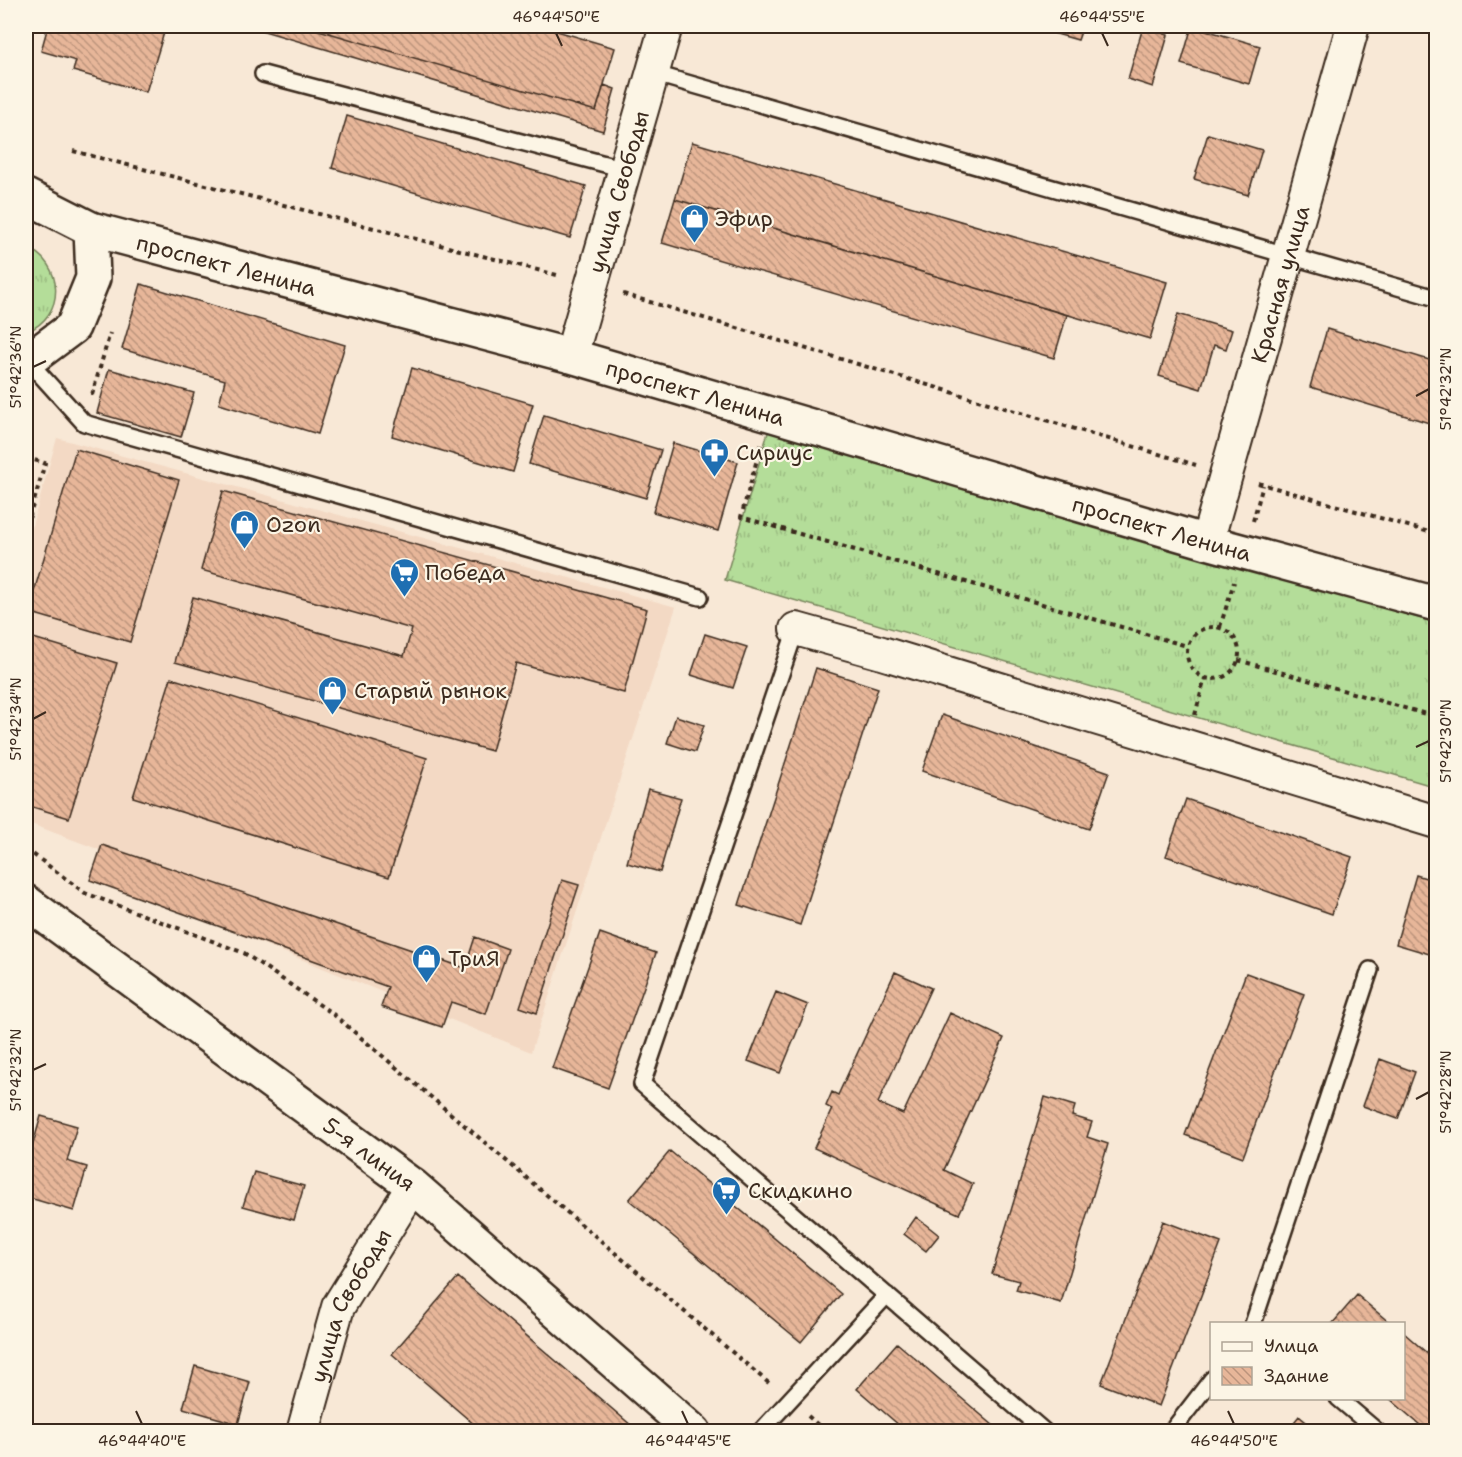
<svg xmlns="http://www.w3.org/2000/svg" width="1462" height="1457" font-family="'Shantell Sans',sans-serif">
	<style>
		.built { fill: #f3d9c4 }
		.grass { fill: url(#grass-tufts); stroke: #78845c; stroke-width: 1.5 }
		.building { fill: url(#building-back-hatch); stroke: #3b2a1e; stroke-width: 1.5 }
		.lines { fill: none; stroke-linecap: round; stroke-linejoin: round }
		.lane-casing { stroke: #3b2a1e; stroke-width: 20 }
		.street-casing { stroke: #3b2a1e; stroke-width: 36 }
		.secondary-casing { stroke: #3b2a1e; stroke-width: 38 }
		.path { stroke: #3b2a1e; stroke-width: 4; stroke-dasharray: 4.5 4.5; stroke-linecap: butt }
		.lane { stroke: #fcf5e5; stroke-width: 15 }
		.street { stroke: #fcf5e5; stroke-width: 32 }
		.secondary { stroke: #fcf5e5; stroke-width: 33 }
		.ticks { fill: none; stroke: #3b2a1e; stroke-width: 2 }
		.labels { text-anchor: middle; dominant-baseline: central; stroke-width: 4.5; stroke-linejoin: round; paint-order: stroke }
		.street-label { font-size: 22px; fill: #3b2a1e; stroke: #fcf5e5 }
		.poi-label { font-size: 22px; fill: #3b2a1e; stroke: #fcf5e5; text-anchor: start }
		.neatline { fill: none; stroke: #3b2a1e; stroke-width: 2 }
		.ticks-label { font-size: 15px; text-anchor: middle; fill: #3b2a1e }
	</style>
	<defs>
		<pattern id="grass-tufts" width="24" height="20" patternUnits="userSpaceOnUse" patternTransform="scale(1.5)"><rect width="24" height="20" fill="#b4dd99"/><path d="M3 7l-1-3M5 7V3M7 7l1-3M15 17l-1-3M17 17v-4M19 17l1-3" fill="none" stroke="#9cbe83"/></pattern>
		<pattern id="building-back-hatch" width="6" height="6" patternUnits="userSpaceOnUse" patternTransform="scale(1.5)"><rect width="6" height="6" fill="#e7b699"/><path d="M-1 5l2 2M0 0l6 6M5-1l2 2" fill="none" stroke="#bc947c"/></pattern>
	</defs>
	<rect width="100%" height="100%" fill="#f8e8d6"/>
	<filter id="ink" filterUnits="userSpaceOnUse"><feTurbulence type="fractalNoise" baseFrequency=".0167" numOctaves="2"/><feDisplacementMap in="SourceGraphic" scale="12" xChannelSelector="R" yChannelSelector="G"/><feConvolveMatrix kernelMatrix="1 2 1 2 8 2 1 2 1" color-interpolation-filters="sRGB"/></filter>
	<g filter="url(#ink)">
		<path class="built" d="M 57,438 L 676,607 L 531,1052 L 99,878 L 100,850 L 26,822 L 26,547 Z"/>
		<path class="grass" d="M 26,247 C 64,263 67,316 26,332 Z
			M 769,429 L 1436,623 L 1436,787 L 725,580 Z"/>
		<path class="building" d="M 48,26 L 166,26 L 146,92 L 73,71 L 76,61 L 41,51 Z
			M 247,26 L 305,26 L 596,111 L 604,85 L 615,89 L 603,131 Z
			M 305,26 L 540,26 L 615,48 L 596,111 Z
			M 1028,26 L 1083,26 L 1078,40 Z
			M 1192,26 L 1260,46 L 1249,84 L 1181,64 Z
			M 1143,27 L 1168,35 L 1153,87 L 1128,79 Z
			M 347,116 L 586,186 L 570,238 L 332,168 Z
			M 1208,134 L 1262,150 L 1248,195 L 1194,179 Z
			M 692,142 L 1167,282 L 1150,339 L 675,199 Z
			M 675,199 L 1067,315 L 1054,358 L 662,243 Z
			M 141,284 L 345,345 L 318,434 L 219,404 L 225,380 L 122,349 Z
			M 1178,314 L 1232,330 L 1226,349 L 1214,345 L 1201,389 L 1159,376 Z
			M 1327,329 L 1436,362 L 1436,425 L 1310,387 Z
			M 412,368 L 533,404 L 513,472 L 392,436 Z
			M 109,369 L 194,393 L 181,437 L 97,413 Z
			M 544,415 L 661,450 L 646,498 L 529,464 Z
			M 673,443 L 738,462 L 718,531 L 653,512 Z
			M 76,449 L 179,480 L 130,642 L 28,612 Z
			M 223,491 L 647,609 L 624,693 L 516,663 L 492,751 L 175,662 L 193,597 L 404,656 L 412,629 L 201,570 Z
			M 705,634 L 747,647 L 733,688 L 691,675 Z
			M 30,637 L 117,663 L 69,818 L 26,805 L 26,652 Z
			M 816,668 L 878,688 L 800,925 L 739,905 Z
			M 171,678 L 427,758 L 389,877 L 133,797 Z
			M 942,715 L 1109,772 L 1089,829 L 922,771 Z
			M 676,716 L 704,725 L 695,752 L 667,743 Z
			M 648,789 L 681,798 L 660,872 L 627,863 Z
			M 1186,799 L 1352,857 L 1332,914 L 1166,856 Z
			M 102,845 L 465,968 L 475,937 L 508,949 L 486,1014 L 451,1002 L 442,1027 L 381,1007 L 388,987 L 90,880 Z
			M 1416,875 L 1436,881 L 1436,956 L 1396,944 Z
			M 562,880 L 579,885 L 537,1013 L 520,1007 Z
			M 600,933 L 656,953 L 608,1088 L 552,1068 Z
			M 26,941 L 31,943 L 26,961 Z
			M 895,972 L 931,988 L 878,1103 L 903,1114 L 950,1013 L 1004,1038 L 944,1170 L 973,1184 L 959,1214 L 814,1148 L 832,1109 L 826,1106 L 832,1092 L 838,1095 Z
			M 1246,973 L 1304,994 L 1243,1157 L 1185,1135 Z
			M 776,992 L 808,1005 L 780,1073 L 748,1061 Z
			M 1380,1059 L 1415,1072 L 1398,1119 L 1363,1106 Z
			M 1045,1097 L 1075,1106 L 1072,1116 L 1092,1122 L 1087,1137 L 1108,1144 L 1061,1303 L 1016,1290 L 1019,1281 L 992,1274 Z
			M 41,1116 L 77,1126 L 67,1161 L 87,1167 L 74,1211 L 26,1197 L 26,1168 Z
			M 670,1151 L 841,1294 L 801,1342 L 629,1200 Z
			M 254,1172 L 304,1186 L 294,1220 L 243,1206 Z
			M 916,1217 L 939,1235 L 926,1251 L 904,1234 Z
			M 1163,1221 L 1221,1243 L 1159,1406 L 1101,1384 Z
			M 458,1277 L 639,1432 L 483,1432 L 392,1354 Z
			M 1357,1295 L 1391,1324 L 1332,1324 Z
			M 1404,1333 L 1436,1361 L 1436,1432 L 1428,1432 L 1389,1398 L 1404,1398 Z
			M 897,1343 L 1001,1432 L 907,1432 L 857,1389 Z
			M 195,1366 L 250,1382 L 238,1424 L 183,1408 Z
			M 1299,1416 L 1318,1432 L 1286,1432 Z"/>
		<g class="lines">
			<defs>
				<path id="lane" d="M 652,73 L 1436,298
					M 263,74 L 624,169
					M 28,361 L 84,423 L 700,597
					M 796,629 L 642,1084 L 1045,1432
					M 1253,1324 L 1370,970
					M 1338,1398 L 1378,1432
					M 760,1432 L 887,1295
					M 1171,1432 L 1212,1379"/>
				<g id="street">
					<path id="s1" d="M 571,356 L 666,26"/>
					<path id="s2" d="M 1207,542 L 1353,26"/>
					<path d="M 796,629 L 882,653 L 1436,822"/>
					<path id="s3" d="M 303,1432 L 338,1307 L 413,1186"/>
				</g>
				<g id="secondary">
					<path id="s4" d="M 26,196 L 91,229 L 571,356 L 1207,542 L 1436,604"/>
					<path d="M 26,362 L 73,327 L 93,278 L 91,229"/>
					<path id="s5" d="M 26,902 L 413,1186 L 694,1432"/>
				</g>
			</defs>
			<use href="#lane" class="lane-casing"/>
			<use href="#street" class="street-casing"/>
			<use href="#secondary" class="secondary-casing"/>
			<path class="path" d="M 73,151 L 561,276
				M 623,294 L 1196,465
				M 92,395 L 110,333
				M 761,445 L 741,517 L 1187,646
				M 26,458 L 45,463 L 26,529
				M 1258,483 L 1436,534
				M 1253,521 L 1263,485
				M1187 653a26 26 0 1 1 52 0a26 26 0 1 1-52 0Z
				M 1220,627 L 1234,582
				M 1238,660 L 1436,717
				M 1195,715 L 1205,678
				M 26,849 L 85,893 L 244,953 L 333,1014 L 771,1385
				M 808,1416 L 826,1432"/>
			<use href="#lane" class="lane"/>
			<use href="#street" class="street"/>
			<use href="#secondary" class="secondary"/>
		</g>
	</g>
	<path class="ticks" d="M 556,33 L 562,46M 1102,33 L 1108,46M 33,367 L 46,361M 1416,396 L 1429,389M 33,719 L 46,712M 1416,747 L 1429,741M 33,1070 L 46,1064M 1416,1099 L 1429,1092M 136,1411 L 142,1424M 682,1411 L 688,1424M 1228,1411 L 1234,1424"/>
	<defs>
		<symbol id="shop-pin" viewBox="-11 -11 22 30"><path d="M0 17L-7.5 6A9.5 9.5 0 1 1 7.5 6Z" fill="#1f6fb2" stroke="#fcf5e5"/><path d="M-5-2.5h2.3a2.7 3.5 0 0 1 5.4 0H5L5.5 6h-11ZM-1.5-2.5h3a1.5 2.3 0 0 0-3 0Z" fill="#fff"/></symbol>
		<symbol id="pharmacy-pin" viewBox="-11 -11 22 30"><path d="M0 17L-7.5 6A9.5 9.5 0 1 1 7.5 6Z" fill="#1f6fb2" stroke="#fcf5e5"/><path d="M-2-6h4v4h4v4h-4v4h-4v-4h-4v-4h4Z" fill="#fff"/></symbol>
		<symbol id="supermarket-pin" viewBox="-11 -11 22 30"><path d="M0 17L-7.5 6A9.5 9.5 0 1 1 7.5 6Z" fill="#1f6fb2" stroke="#fcf5e5"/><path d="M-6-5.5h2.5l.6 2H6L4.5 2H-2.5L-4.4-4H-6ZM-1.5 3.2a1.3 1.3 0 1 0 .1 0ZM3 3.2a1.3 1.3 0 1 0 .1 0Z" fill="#fff"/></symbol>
	</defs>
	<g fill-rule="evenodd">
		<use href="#shop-pin" x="678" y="202" width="33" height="45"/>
		<use href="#pharmacy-pin" x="698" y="436" width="33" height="45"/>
		<use href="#shop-pin" x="228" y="508" width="33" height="45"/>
		<use href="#supermarket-pin" x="388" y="556" width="33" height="45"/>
		<use href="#shop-pin" x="316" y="674" width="33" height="45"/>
		<use href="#shop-pin" x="410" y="942" width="33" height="45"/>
		<use href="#supermarket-pin" x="710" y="1174" width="33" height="45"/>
	</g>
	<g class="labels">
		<g class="street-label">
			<text stroke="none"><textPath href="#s1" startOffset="171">улица Свободы</textPath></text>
			<text stroke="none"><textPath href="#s4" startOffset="213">проспект Ленина</textPath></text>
			<text stroke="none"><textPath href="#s2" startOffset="268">Красная улица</textPath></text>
			<text stroke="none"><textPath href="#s4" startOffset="699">проспект Ленина</textPath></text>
			<text stroke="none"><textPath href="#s4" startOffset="1185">проспект Ленина</textPath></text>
			<text stroke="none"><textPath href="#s5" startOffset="426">5-я линия</textPath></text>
			<text stroke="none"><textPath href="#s3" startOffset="136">улица Свободы</textPath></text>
		</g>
		<g class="poi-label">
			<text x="715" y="218">Эфир</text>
			<text x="736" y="452">Сириус</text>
			<text x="266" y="524">Ozon</text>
			<text x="425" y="572">Победа</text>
			<text x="354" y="690">Старый рынок</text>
			<text x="448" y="958">ТриЯ</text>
			<text x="748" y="1190">Скидкино</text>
		</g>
	</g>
	<rect width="1462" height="1457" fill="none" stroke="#fcf5e5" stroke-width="66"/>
	<rect x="1210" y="1322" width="195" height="78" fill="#fcf5e5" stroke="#afa495" stroke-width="1.5"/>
	<rect x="1222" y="1342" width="30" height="9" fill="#fcf5e5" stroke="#afa495" stroke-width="1.5"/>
	<text x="1264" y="1352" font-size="18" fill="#3b2a1e">Улица</text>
	<rect x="1222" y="1367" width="30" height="18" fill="url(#building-back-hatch)" stroke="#afa495" stroke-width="1.5"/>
	<text x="1264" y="1382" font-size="18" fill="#3b2a1e">Здание</text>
	<rect x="33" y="33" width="1396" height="1391" class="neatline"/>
	<g class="ticks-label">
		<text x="556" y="22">46°44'50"E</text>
		<text x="1102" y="22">46°44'55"E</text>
		<text transform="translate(16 367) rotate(-90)" y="5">51°42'36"N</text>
		<text transform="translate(1446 389) rotate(-90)" y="5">51°42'32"N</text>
		<text transform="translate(16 719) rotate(-90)" y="5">51°42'34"N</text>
		<text transform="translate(1446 741) rotate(-90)" y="5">51°42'30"N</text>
		<text transform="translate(16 1070) rotate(-90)" y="5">51°42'32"N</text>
		<text transform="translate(1446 1092) rotate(-90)" y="5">51°42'28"N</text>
		<text x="142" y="1446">46°44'40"E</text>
		<text x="688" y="1446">46°44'45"E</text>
		<text x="1234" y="1446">46°44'50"E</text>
	</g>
</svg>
